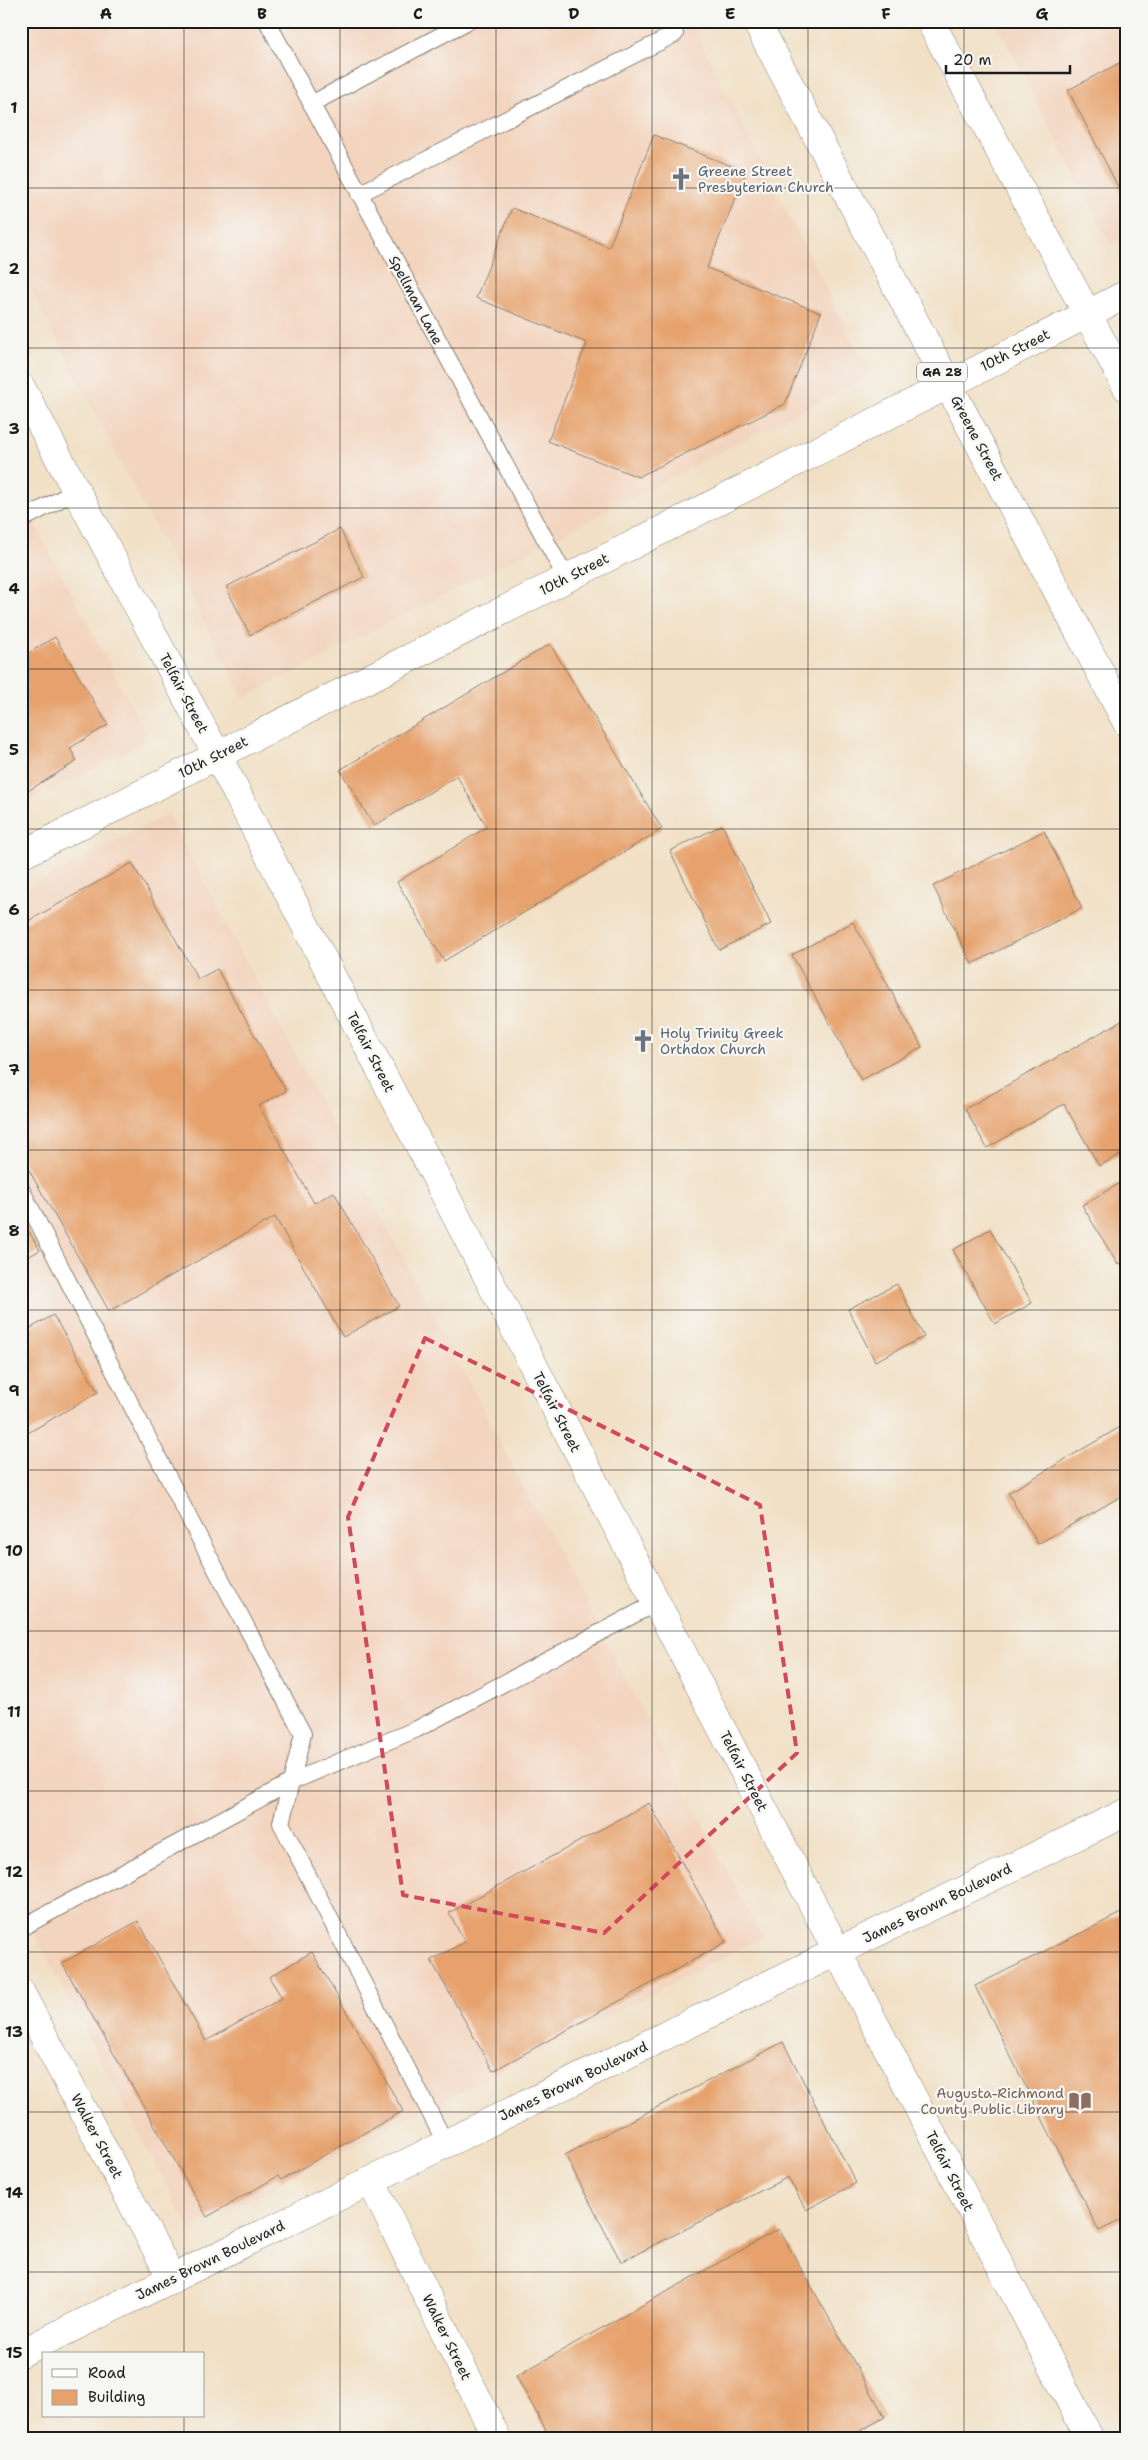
<svg xmlns="http://www.w3.org/2000/svg" width="1148" height="2460" font-family="'Shantell Sans',sans-serif">
	<style>
		.built { fill: #f3d4be }
		.building { fill: #e6a16c }
		.lines { fill: none; stroke-linecap: round; stroke-linejoin: round }
		.service-casing { stroke: #867e70; stroke-width: 18 }
		.minor-casing { stroke: #867e70; stroke-width: 29 }
		.tertiary-casing { stroke: #867e70; stroke-width: 29 }
		.primary-casing { stroke: #867e70; stroke-width: 29 }
		.service { stroke: #fff; stroke-width: 16 }
		.minor { stroke: #fff; stroke-width: 28 }
		.tertiary { stroke: #fff; stroke-width: 28 }
		.primary { stroke: #fff; stroke-width: 28 }
		.marked { fill: none; stroke: #d1495b; stroke-width: 4; stroke-dasharray: 10 6; stroke-linejoin: round }
		.grid { fill: none; stroke: #1c1c1c; stroke-width: 1; stroke-opacity: 0.55 }
		.labels { text-anchor: middle; dominant-baseline: central; stroke-width: 4.5; stroke-linejoin: round; paint-order: stroke }
		.shield { fill: #f6f6f2; stroke: #5d5d5c; stroke-width: 1 }
		.shield-label { font-size: 12px; font-weight: bold; fill: #1c1c1c }
		.worship-label { font-size: 14px; fill: #5b616d; stroke: #f6f6f2; text-anchor: start }
		.street-label { font-size: 14px; fill: #1c1c1c; stroke: #f6f6f2 }
		.education-label { font-size: 14px; fill: #785e54; stroke: #f6f6f2; text-anchor: end }
		.neatline { fill: none; stroke: #1c1c1c; stroke-width: 2 }
		.grid-label { font-size: 16px; text-anchor: middle; font-weight: bold; fill: #1c1c1c }
	</style>
	<rect width="100%" height="100%" fill="#f6f6f2"/>
	<filter id="ink" filterUnits="userSpaceOnUse"><feTurbulence type="fractalNoise" baseFrequency=".02" numOctaves="2"/><feDisplacementMap in="SourceGraphic" scale="10" xChannelSelector="R" yChannelSelector="G"/><feConvolveMatrix kernelMatrix="1 2 1 2 8 2 1 2 1" color-interpolation-filters="sRGB"/></filter>
	<filter id="wash" filterUnits="userSpaceOnUse"><feTurbulence type="fractalNoise" baseFrequency=".0096" numOctaves="4" result="noise"/><feDisplacementMap in="SourceGraphic" scale="20" xChannelSelector="R" yChannelSelector="G"/><feGaussianBlur stdDeviation="1.12" result="paint"/><feColorMatrix in="noise" values="0 0 0 0 0 0 0 0 0 0 0 0 0 0 0 0 0 1.4 0 .05"/><feComposite in="paint" operator="in"/></filter>
	<g filter="url(#wash)">
		<rect width="100%" height="100%" fill="#f1e0c5"/>
		<path class="built" d="M 21,21 L 690,21 L 870,375 L 244,698 L 21,271 Z
			M 995,21 L 1127,21 L 1127,237 L 1111,245 Z
			M 21,499 L 149,739 L 21,806 Z
			M 168,814 L 762,1937 L 190,2230 L 21,1909 L 21,891 Z"/>
		<g id="blocks">
			<path class="building" d="M 1127,59 L 1127,204 L 1068,90 Z
				M 654,135 L 746,172 L 707,268 L 821,313 L 785,404 L 638,477 L 548,441 L 587,343 L 476,298 L 512,208 L 609,247 Z
				M 340,529 L 364,577 L 250,635 L 226,587 Z
				M 55,637 L 108,725 L 70,748 L 77,761 L 21,795 L 21,650 L 25,655 Z
				M 550,644 L 662,829 L 444,961 L 397,882 L 487,827 L 457,776 L 374,826 L 340,770 Z
				M 722,825 L 771,924 L 719,950 L 670,851 Z
				M 1044,831 L 1082,908 L 972,964 L 933,886 Z
				M 132,863 L 198,979 L 217,969 L 286,1091 L 259,1106 L 314,1203 L 334,1192 L 399,1306 L 343,1337 L 275,1217 L 109,1311 L 21,1156 L 21,925 Z
				M 853,922 L 922,1047 L 861,1080 L 792,955 Z
				M 1127,1018 L 1127,1151 L 1099,1166 L 1064,1104 L 987,1148 L 965,1109 Z
				M 1127,1179 L 1127,1260 L 1118,1265 L 1082,1205 Z
				M 21,1218 L 40,1250 L 21,1261 Z
				M 990,1229 L 1032,1303 L 995,1324 L 953,1250 Z
				M 897,1284 L 924,1337 L 875,1361 L 848,1309 Z
				M 53,1315 L 98,1392 L 21,1437 L 21,1334 Z
				M 1127,1423 L 1127,1493 L 1038,1544 L 1008,1493 Z
				M 649,1803 L 726,1942 L 493,2071 L 431,1960 L 465,1942 L 449,1913 Z
				M 1127,1910 L 1127,2217 L 1099,2231 L 975,1986 Z
				M 138,1921 L 206,2041 L 282,1998 L 269,1977 L 312,1952 L 403,2111 L 281,2180 L 278,2176 L 207,2217 L 62,1963 Z
				M 783,2042 L 856,2183 L 806,2210 L 788,2177 L 621,2262 L 565,2155 Z
				M 779,2229 L 885,2417 L 846,2439 L 551,2439 L 516,2376 Z"/>
		</g>
	</g>
	<g filter="url(#ink)">
		<use href="#blocks" fill-opacity="0" stroke="#867e70" stroke-width="1"/>
		<g class="lines">
			<defs>
				<path id="service" d="M 267,21 L 566,578
					M 311,104 L 468,21
					M 359,194 L 675,34
					M 21,520 L 78,490
					M 21,1189 L 192,1524 L 303,1734 L 281,1823 L 446,2144
					M 21,1928 L 293,1781 L 417,1729 L 656,1603"/>
				<path id="minor" d="M 21,855 L 1127,294
					M 21,1993 L 172,2279
					M 371,2181 L 497,2439"/>
				<path id="tertiary" d="M 21,387 L 217,755 L 1090,2439
					M 21,2353 L 772,1983 L 1127,1812"/>
				<path id="primary" d="M 756,21 L 1127,723
					M 930,21 L 1127,388"/>
			</defs>
			<use href="#service" class="service-casing"/>
			<use href="#minor" class="minor-casing"/>
			<use href="#tertiary" class="tertiary-casing"/>
			<use href="#primary" class="primary-casing"/>
			<use href="#service" class="service"/>
			<use href="#minor" class="minor"/>
			<use href="#tertiary" class="tertiary"/>
			<use href="#primary" class="primary"/>
		</g>
	</g>
	<path class="marked" d="M 425,1338 L 760,1505 L 797,1753 L 604,1933 L 403,1895 L 348,1517 Z"/>
	<path class="grid" d="M 184,21 L 184,2354M 340,21 L 340,2439M 496,21 L 496,2439M 652,21 L 652,2439M 808,21 L 808,2439M 964,21 L 964,2439M 21,188 L 1127,188M 21,348 L 1127,348M 21,508 L 1127,508M 21,669 L 1127,669M 21,829 L 1127,829M 21,990 L 1127,990M 21,1150 L 1127,1150M 21,1310 L 1127,1310M 21,1470 L 1127,1470M 21,1631 L 1127,1631M 21,1791 L 1127,1791M 21,1952 L 1127,1952M 21,2112 L 1127,2112M 21,2272 L 1127,2272M 184,2416 L 184,2439"/>
	<defs>
		<symbol id="church-bare" viewBox="-9 -9 18 18"><path d="M-1.2-6h2.4v3.5h3.3v2.4h-3.3V6h-2.4V-.1h-3.3v-2.4h3.3Z" fill="#6b7280" stroke="#f6f6f2" stroke-width="2.5" paint-order="stroke"/></symbol>
		<symbol id="library-bare" viewBox="-9 -9 18 18"><path d="M-6-4Q-3-5.5-.7-3.5V5Q-3 3-6 4ZM6-4Q3-5.5 .7-3.5V5Q3 3 6 4Z" fill="#8d6e63" stroke="#f6f6f2" stroke-width="2.5" paint-order="stroke"/></symbol>
	</defs>
	<g fill-rule="evenodd">
		<use href="#church-bare" x="665" y="163" width="32" height="32"/>
		<use href="#church-bare" x="627" y="1025" width="32" height="32"/>
		<use href="#library-bare" x="1064" y="2085" width="32" height="32"/>
	</g>
	<g class="labels">
		<rect class="shield" x="917" y="362.5" width="50" height="19" rx="4"/>
		<g class="shield-label">
			<text x="942" y="372">GA 28</text>
		</g>
		<g class="worship-label">
			<text x="698" y="171">Greene Street<tspan x="698" dy="16">Presbyterian Church</tspan></text>
			<text x="660" y="1033">Holy Trinity Greek<tspan x="660" dy="16">Orthdox Church</tspan></text>
		</g>
		<g class="street-label">
			<text transform="translate(416 300) rotate(62)">Spellman Lane</text>
			<text transform="translate(1015 350) rotate(-27)">10th Street</text>
			<text transform="translate(977 438) rotate(62)">Greene Street</text>
			<text transform="translate(574 574) rotate(-27)">10th Street</text>
			<text transform="translate(184 693) rotate(62)">Telfair Street</text>
			<text transform="translate(213 757) rotate(-27)">10th Street</text>
			<text transform="translate(371 1052) rotate(63)">Telfair Street</text>
			<text transform="translate(557 1412) rotate(63)">Telfair Street</text>
			<text transform="translate(744 1771) rotate(63)">Telfair Street</text>
			<text transform="translate(937 1903) rotate(-26)">James Brown Boulevard</text>
			<text transform="translate(573 2081) rotate(-26)">James Brown Boulevard</text>
			<text transform="translate(97 2136) rotate(62)">Walker Street</text>
			<text transform="translate(950 2171) rotate(63)">Telfair Street</text>
			<text transform="translate(210 2260) rotate(-26)">James Brown Boulevard</text>
			<text transform="translate(447 2337) rotate(64)">Walker Street</text>
		</g>
		<g class="education-label">
			<text x="1064" y="2093">Augusta-Richmond<tspan x="1064" dy="16">County Public Library</tspan></text>
		</g>
	</g>
	<rect width="1148" height="2460" fill="none" stroke="#f6f6f2" stroke-width="55"/>
	<rect x="42" y="2352" width="162" height="65" fill="#f6f6f2" stroke="#9f9f9c"/>
	<rect x="52" y="2369" width="25" height="8" fill="#ffffff" stroke="#9f9f9c"/>
	<text x="88" y="2378" font-size="15" fill="#1c1c1c">Road</text>
	<rect x="52" y="2390" width="25" height="15" fill="#e6a16c" stroke="#9f9f9c"/>
	<text x="88" y="2402" font-size="15" fill="#1c1c1c">Building</text>
	<path d="M946 65v8h124v-8" fill="none" stroke="#1c1c1c" stroke-width="2.5"/>
	<text x="953" y="65" font-size="15" fill="#1c1c1c" stroke="#f6f6f2" stroke-width="4" paint-order="stroke">20 m</text>
	<rect x="28" y="28" width="1092" height="2404" class="neatline"/>
	<g class="grid-label">
		<text x="106" y="19">A</text>
		<text x="262" y="19">B</text>
		<text x="418" y="19">C</text>
		<text x="574" y="19">D</text>
		<text x="730" y="19">E</text>
		<text x="886" y="19">F</text>
		<text x="1042" y="19">G</text>
		<text x="14" y="113">1</text>
		<text x="14" y="274">2</text>
		<text x="14" y="434">3</text>
		<text x="14" y="594">4</text>
		<text x="14" y="755">5</text>
		<text x="14" y="915">6</text>
		<text x="14" y="1075">7</text>
		<text x="14" y="1236">8</text>
		<text x="14" y="1396">9</text>
		<text x="14" y="1556">10</text>
		<text x="14" y="1717">11</text>
		<text x="14" y="1877">12</text>
		<text x="14" y="2037">13</text>
		<text x="14" y="2198">14</text>
		<text x="14" y="2358">15</text>
	</g>
</svg>
